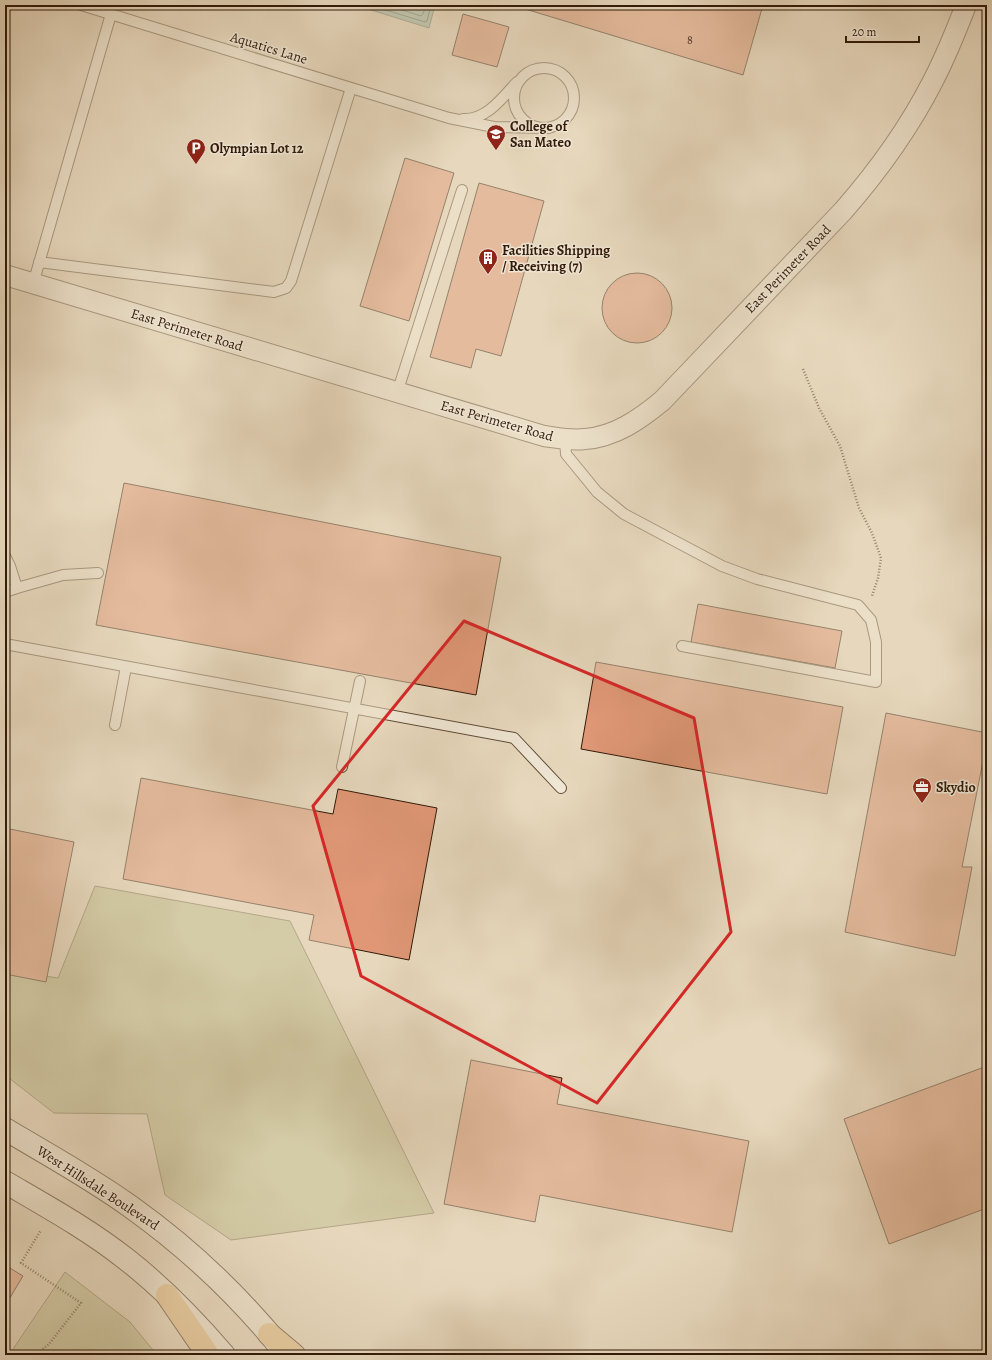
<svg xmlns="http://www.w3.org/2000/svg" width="992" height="1360" font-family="Alegreya,serif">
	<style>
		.green { fill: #bcbc8c; stroke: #766b4a }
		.water { fill: #98bbaa; stroke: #6f7b6a }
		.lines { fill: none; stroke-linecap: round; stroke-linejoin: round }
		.shore { stroke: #646a5a; stroke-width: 1 }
		.building { fill: #df9776; stroke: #311a09 }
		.lane-casing { stroke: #5e4a36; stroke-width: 12 }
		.street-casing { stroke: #5e4a36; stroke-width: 22 }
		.secondary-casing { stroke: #311a09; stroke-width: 24 }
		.highway-casing { stroke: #311a09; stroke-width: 24 }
		.path { stroke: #311a09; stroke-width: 2.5; stroke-dasharray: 1 2; stroke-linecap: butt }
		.lane { stroke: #efe6d4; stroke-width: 10 }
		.street { stroke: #efe6d4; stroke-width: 20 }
		.secondary { stroke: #efe6d4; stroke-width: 22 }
		.highway { stroke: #e4bc7e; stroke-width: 22 }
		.marked { fill: none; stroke: #d62828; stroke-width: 3; stroke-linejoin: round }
		.labels { text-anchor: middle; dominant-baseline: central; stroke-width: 3; stroke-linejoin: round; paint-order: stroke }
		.number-label { font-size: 12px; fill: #5c3924 }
		.street-label { font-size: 14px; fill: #311a09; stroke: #efe6d4 }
		.poi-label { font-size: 14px; font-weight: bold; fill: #311a09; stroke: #efe6d4; text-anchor: start }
	</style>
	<rect width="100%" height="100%" fill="#e7d8bd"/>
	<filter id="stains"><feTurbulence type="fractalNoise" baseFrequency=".005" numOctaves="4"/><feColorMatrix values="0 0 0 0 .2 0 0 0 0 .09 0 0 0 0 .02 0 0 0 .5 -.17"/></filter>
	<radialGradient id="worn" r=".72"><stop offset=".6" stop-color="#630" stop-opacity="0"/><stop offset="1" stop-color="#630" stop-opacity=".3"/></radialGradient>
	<path class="green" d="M 95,886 L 290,921 L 434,1213 L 231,1240 L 165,1195 L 147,1114 L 54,1113 L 5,1075 L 5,970 L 58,978 Z
		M 65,1272 L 130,1322 L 157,1355 L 9,1355 Z"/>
	<path class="water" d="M 355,5 L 435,5 L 429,28 Z"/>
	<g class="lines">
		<path class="shore" d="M 369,5 L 425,22 L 427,21 L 431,5
			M 386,5 L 421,16 L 423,14 L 426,5"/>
	</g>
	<path class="building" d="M 512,5 L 763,5 L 743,75 Z
		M 463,14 L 509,27 L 497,67 L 452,55 Z
		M 405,158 L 454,173 L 409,321 L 360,306 Z
		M 479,183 L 544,201 L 501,356 L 476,349 L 471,368 L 430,357 Z
		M602 308a35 35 0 1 1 70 0a35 35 0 1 1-70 0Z
		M 124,483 L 501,557 L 476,695 L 96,625 Z
		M 698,604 L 842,631 L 835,668 L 691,642 Z
		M 596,662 L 843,707 L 827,794 L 581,749 Z
		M 886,713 L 987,733 L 987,741 L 962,867 L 972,867 L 955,956 L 845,932 Z
		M 141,778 L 333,814 L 338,789 L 437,808 L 409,960 L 309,940 L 314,915 L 123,879 Z
		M 5,828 L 74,842 L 46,982 L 5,974 Z
		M 471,1060 L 562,1078 L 557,1104 L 749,1141 L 732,1232 L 540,1195 L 535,1222 L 444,1204 Z
		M 987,1066 L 987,1208 L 889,1244 L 844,1119 Z
		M 5,1265 L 23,1276 L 5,1306 Z"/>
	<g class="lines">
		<defs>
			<path id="lane" d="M 81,5 L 449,118 L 494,127 L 549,128
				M514 98a30 30 0 1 1 60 0a30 30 0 1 1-60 0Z
				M 463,119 C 487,120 503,97 517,82
				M 39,262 L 274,292 L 286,288 L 291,281 L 351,88
				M 33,284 L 111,14
				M 397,393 L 462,190
				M 565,440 L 566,454 L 597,492 L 624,514 L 722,566 L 757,579 L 858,605 L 871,620 L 876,642 L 876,682 L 682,646
				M 5,556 L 10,566 L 17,588
				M 5,592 L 17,588 L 63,575 L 98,573
				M 5,644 L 514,738 L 561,788
				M 115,725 L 126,667
				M 342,767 L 360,681"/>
			<path id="street" d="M 5,275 L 544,436 C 558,438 571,441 585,439 C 615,437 640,419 662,401 L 843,211 C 878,171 909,128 933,81 C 946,56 956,31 966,5"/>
			<path id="secondary" d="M 5,1129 C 47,1154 91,1178 131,1207 C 187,1247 238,1295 281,1348
				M 5,1182 C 46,1206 88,1229 126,1259 C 162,1287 194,1320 224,1355"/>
			<path id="highway" d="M 167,1295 L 208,1355
				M 269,1334 L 294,1355"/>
		</defs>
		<use href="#lane" class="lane-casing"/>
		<use href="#street" class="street-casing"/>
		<use href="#secondary" class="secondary-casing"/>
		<use href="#highway" class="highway-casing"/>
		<path class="path" d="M 803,369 L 819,408 L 840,446 L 859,508 L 872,533 L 881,558 L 878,578 L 872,596
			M 36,1355 L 49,1344 L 81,1303 L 21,1263 L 41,1230"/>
		<use href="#lane" class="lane"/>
		<use href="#street" class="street"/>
		<use href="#secondary" class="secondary"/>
		<use href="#highway" class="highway"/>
	</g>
	<path d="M0 0H992V1360H0ZM 464,621 L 694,718 L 731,932 L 597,1103 L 361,976 L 313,806 Z" fill="#e7d8bd" fill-opacity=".55" fill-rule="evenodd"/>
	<path class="marked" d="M 464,621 L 694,718 L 731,932 L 597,1103 L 361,976 L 313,806 Z"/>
	<defs>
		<symbol id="university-pin" viewBox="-11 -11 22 30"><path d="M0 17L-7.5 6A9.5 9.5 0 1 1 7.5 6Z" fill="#8f2418" stroke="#efe6d4"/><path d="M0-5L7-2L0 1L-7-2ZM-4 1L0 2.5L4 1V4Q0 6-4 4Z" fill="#fff"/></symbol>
		<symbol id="parking-pin" viewBox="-11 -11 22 30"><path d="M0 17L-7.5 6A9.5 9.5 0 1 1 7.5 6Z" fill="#8f2418" stroke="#efe6d4"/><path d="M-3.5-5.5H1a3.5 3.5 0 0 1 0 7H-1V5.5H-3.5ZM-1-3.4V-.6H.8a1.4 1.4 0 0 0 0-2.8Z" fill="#fff"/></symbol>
		<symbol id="building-pin" viewBox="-11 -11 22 30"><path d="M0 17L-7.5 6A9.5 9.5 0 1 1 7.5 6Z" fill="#8f2418" stroke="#efe6d4"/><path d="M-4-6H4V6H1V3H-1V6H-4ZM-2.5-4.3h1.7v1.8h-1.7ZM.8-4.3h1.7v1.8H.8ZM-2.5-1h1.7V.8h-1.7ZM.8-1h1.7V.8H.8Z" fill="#fff"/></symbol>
		<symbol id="office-pin" viewBox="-11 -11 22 30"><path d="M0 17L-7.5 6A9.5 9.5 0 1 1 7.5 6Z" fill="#8f2418" stroke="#efe6d4"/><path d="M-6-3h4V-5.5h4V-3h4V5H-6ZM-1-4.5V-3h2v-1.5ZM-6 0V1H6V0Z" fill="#fff"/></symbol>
	</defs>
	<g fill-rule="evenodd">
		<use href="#university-pin" x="485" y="123" width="22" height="30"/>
		<use href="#parking-pin" x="185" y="137" width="22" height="30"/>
		<use href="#building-pin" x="477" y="247" width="22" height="30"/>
		<use href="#office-pin" x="911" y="776" width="22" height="30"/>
	</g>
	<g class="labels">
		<g class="number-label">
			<text x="690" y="40">8</text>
		</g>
		<g class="street-label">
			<text transform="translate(269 48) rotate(17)">Aquatics Lane</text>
			<text transform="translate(788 269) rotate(-46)">East Perimeter Road</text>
			<text transform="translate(187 330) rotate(17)">East Perimeter Road</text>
			<text transform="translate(497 421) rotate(16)">East Perimeter Road</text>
			<text transform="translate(98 1188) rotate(33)">West Hillsdale Boulevard</text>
		</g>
		<g class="poi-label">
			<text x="510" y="126">College of<tspan x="510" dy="16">San Mateo</tspan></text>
			<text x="210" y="148">Olympian Lot 12</text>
			<text x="502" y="250">Facilities Shipping<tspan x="502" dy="16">/ Receiving (7)</tspan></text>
			<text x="936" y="787">Skydio</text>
		</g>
	</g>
	<rect width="992" height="1360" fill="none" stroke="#e7d8bd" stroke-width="20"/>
	<rect x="6" y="6" width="980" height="1348" fill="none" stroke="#311a09" stroke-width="2"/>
	<rect x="10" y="10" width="972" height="1340" fill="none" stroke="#311a09"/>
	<path d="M846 36v6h73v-6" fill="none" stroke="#311a09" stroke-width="2"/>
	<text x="852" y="36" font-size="12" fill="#311a09" stroke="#efe6d4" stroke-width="3" paint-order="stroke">20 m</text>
	<rect width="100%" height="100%" filter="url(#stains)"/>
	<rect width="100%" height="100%" fill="url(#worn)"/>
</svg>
